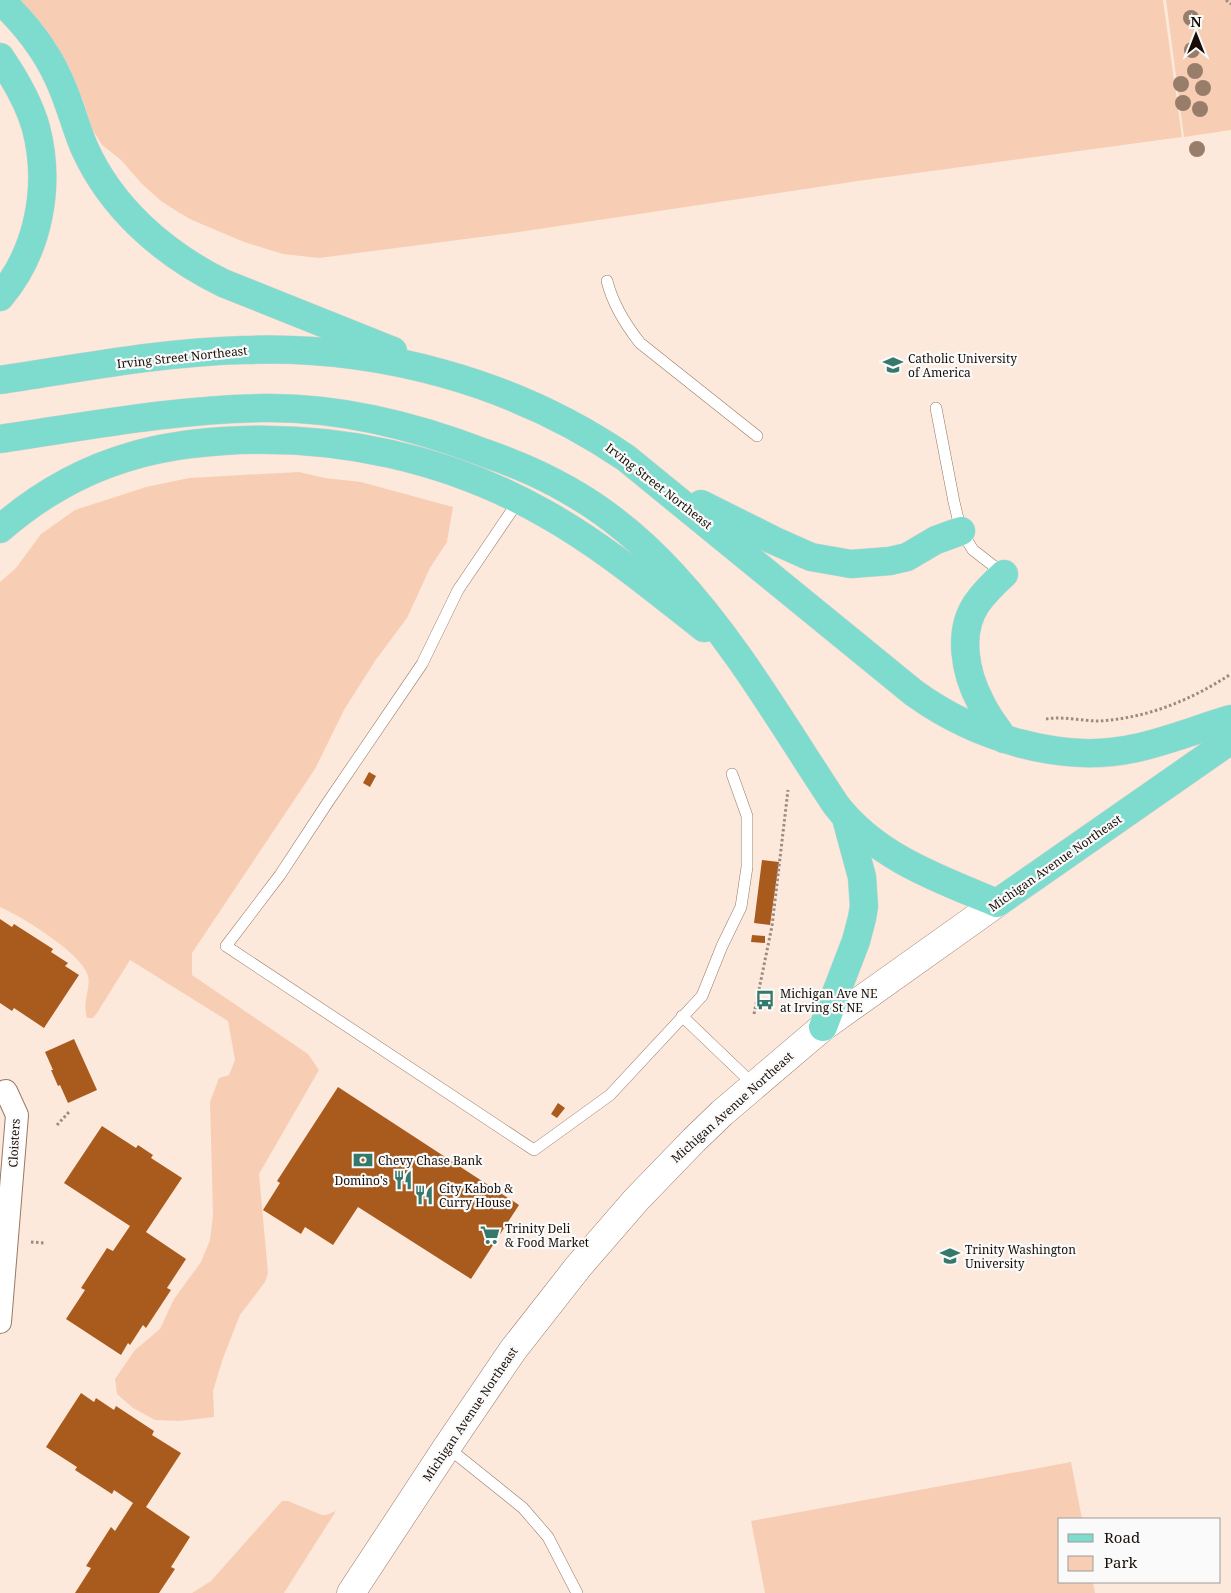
<svg xmlns="http://www.w3.org/2000/svg" width="1231" height="1593" font-family="'Noto Serif',serif">
	<style>
		.green { fill: #f7ceb4 }
		.building { fill: #a95b1d }
		.lines { fill: none; stroke-linecap: round; stroke-linejoin: round }
		.service-casing { stroke: #967966; stroke-width: 12 }
		.minor-casing { stroke: #967966; stroke-width: 24 }
		.secondary-casing { stroke: #967966; stroke-width: 29 }
		.primary-casing { stroke: #d6d4d2; stroke-width: 29 }
		.path { stroke: #9b8b80; stroke-width: 3; stroke-dasharray: 2.5 2.5; stroke-linecap: butt }
		.service { stroke: #fff; stroke-width: 11 }
		.minor { stroke: #fff; stroke-width: 22 }
		.secondary { stroke: #fff; stroke-width: 28 }
		.primary { stroke: #7ddccd; stroke-width: 28 }
		.tree { fill: #987d6a }
		.labels { text-anchor: middle; dominant-baseline: central; stroke-width: 4.5; stroke-linejoin: round; paint-order: stroke }
		.street-label { font-size: 12px; fill: #190e07; stroke: #fafafa }
		.poi-label { font-size: 12px; fill: #190e07; stroke: #fafafa; text-anchor: start }
	</style>
	<rect width="100%" height="100%" fill="#fde9dc"/>
	<path class="green" d="M 20,0 L 1163,0 L 1182,137 L 858,181 L 519,232 L 319,258 L 283,254 L 244,242 L 192,220 L 178,212 L 161,201 L 142,184 L 121,160 L 102,145 L 91,127 L 84,103 L 70,69 L 47,31 Z
		M 1166,0 L 1231,0 L 1231,130 L 1184,137 Z
		M 299,472 L 325,478 L 361,482 L 453,507 L 447,542 L 430,568 L 407,618 L 375,661 L 344,710 L 315,769 L 192,953 L 192,975 L 308,1054 L 319,1070 L 259,1174 L 268,1273 L 265,1282 L 240,1315 L 223,1358 L 213,1391 L 214,1417 L 179,1421 L 155,1420 L 133,1408 L 117,1394 L 115,1379 L 135,1350 L 160,1329 L 174,1299 L 201,1262 L 210,1240 L 213,1215 L 210,1102 L 219,1078 L 229,1075 L 235,1060 L 228,1021 L 130,960 L 97,1013 L 93,1018 L 87,1018 C 82,1002 91,987 88,976 C 83,954 21,916 0,907 L 0,582 L 16,568 L 41,534 L 75,510 L 146,487 L 189,478 Z
		M 1071,1462 L 1082,1519 L 1060,1519 L 1060,1582 L 1093,1582 L 1095,1593 L 765,1593 L 751,1521 Z
		M 282,1501 L 288,1501 L 322,1515 L 326,1515 L 336,1511 L 284,1593 L 192,1593 L 211,1581 Z"/>
	<path class="building" d="M 369,772 L 376,776 L 370,787 L 363,783 Z
		M 762,860 L 779,862 L 770,925 L 754,923 Z
		M 0,919 L 12,927 L 14,924 L 53,949 L 51,952 L 68,963 L 65,966 L 79,975 L 44,1028 L 14,1008 L 12,1011 L 0,1003 Z
		M 752,935 L 765,936 L 765,943 L 751,942 Z
		M 74,1039 L 97,1090 L 68,1103 L 60,1085 L 58,1086 L 51,1070 L 53,1070 L 45,1052 Z
		M 338,1087 L 519,1205 L 471,1279 L 358,1207 L 333,1245 L 305,1227 L 301,1234 L 263,1210 L 280,1183 L 277,1181 Z
		M 558,1103 L 565,1108 L 557,1118 L 551,1114 Z
		M 102,1126 L 136,1148 L 138,1145 L 153,1155 L 151,1158 L 182,1178 L 146,1232 L 186,1259 L 167,1288 L 171,1290 L 146,1328 L 143,1325 L 130,1345 L 128,1343 L 121,1355 L 66,1319 L 85,1290 L 81,1288 L 107,1248 L 113,1251 L 130,1226 L 64,1183 Z
		M 81,1393 L 94,1402 L 96,1398 L 114,1410 L 116,1406 L 154,1431 L 152,1435 L 181,1453 L 146,1507 L 190,1537 L 171,1567 L 175,1569 L 159,1593 L 75,1593 L 91,1568 L 86,1566 L 111,1527 L 115,1531 L 133,1503 L 114,1490 L 112,1494 L 75,1470 L 77,1467 L 46,1447 Z"/>
	<g class="lines">
		<defs>
			<path id="service" d="M 607,281 C 613,305 625,324 640,343 L 757,436
				M 936,408 L 954,502 L 961,531 L 973,550 L 1004,574
				M 519,500 L 458,590 L 422,664 L 328,802 L 280,875 L 226,946 L 534,1150 L 610,1095 L 702,996 L 722,946 L 741,907 L 747,867 L 747,816 L 732,774
				M 682,1016 L 754,1085
				M 447,1447 L 523,1508 L 548,1537 L 577,1593"/>
			<path id="minor" d="M 0,1093 L 6,1091 L 17,1115 L 0,1322"/>
			<path id="secondary" d="M 351,1593 L 447,1447 L 513,1350 L 578,1267 L 636,1200 L 694,1140 L 722,1113 L 823,1027 L 997,903"/>
			<path id="primary" d="M 0,0 C 27,25 50,56 63,89 C 71,108 76,128 84,147 C 111,208 164,254 223,283 L 393,351
				M 0,57 C 15,79 29,103 36,128 C 51,186 39,251 0,297
				M 0,380 C 81,368 162,352 244,350 C 378,345 515,382 626,458 L 914,693 C 975,737 1062,765 1136,748 C 1168,741 1200,728 1231,719
				M 0,439 C 88,426 176,409 265,408 C 341,407 415,426 485,453 C 514,463 542,475 568,490 C 607,512 643,542 673,575 C 737,644 784,727 836,805 C 876,857 939,879 997,903 L 1231,740
				M 701,504 L 775,541 L 811,557 L 851,564 L 890,561 L 907,557 L 936,540 L 961,531
				M 0,529 C 38,496 83,470 132,456 C 162,447 193,443 224,441 C 336,434 448,458 546,514 C 603,546 653,588 704,628
				M 1004,574 C 994,583 985,592 977,603 C 957,632 965,673 981,703 C 987,716 996,727 1004,739
				M 823,1027 L 856,941 L 862,918 L 864,906 L 862,877 L 846,818"/>
		</defs>
		<use href="#service" class="service-casing"/>
		<use href="#minor" class="minor-casing"/>
		<use href="#secondary" class="secondary-casing"/>
		<use href="#primary" class="primary-casing"/>
		<path class="path" d="M 1226,0 L 1231,4
			M 1046,719 C 1063,716 1082,721 1099,721 C 1148,718 1191,700 1231,674
			M 754,1014 L 772,926 L 788,790
			M 57,1125 L 69,1112
			M 31,1242 L 45,1243"/>
		<use href="#service" class="service"/>
		<use href="#minor" class="minor"/>
		<use href="#secondary" class="secondary"/>
		<use href="#primary" class="primary"/>
	</g>
	<g class="tree">
		<circle cx="1191" cy="18" r="8"/>
		<circle cx="1192" cy="50" r="8"/>
		<circle cx="1195" cy="71" r="8"/>
		<circle cx="1181" cy="84" r="8"/>
		<circle cx="1203" cy="88" r="8"/>
		<circle cx="1183" cy="103" r="8"/>
		<circle cx="1200" cy="109" r="8"/>
		<circle cx="1197" cy="149" r="8"/>
	</g>
	<defs>
		<symbol id="university-bare" viewBox="-9 -9 18 18"><path d="M0-5L7-2L0 1L-7-2ZM-4 1L0 2.5L4 1V4Q0 6-4 4Z" fill="#35796b" stroke="#fafafa" stroke-width="2.5" paint-order="stroke"/></symbol>
		<symbol id="bus-bare" viewBox="-9 -9 18 18"><path d="M-5-6H5V4H4V6H2V4H-2V6H-4V4H-5ZM-3.5-4V0h7V-4ZM-3.5 1.2v1.5H-2V1.2ZM2 1.2v1.5H3.5V1.2Z" fill="#35796b" stroke="#fafafa" stroke-width="2.5" paint-order="stroke"/></symbol>
		<symbol id="bank-bare" viewBox="-9 -9 18 18"><path d="M-6-4H6V4H-6ZM0-2.3a2.3 2.3 0 1 0 0 4.6a2.3 2.3 0 1 0 0-4.6Z" fill="#35796b" stroke="#fafafa" stroke-width="2.5" paint-order="stroke"/></symbol>
		<symbol id="restaurant-bare" viewBox="-9 -9 18 18"><path d="M-5-6h1v4h1v-4h1v4h1v-4h1v5L-1.5 .5V6h-2V.5L-5-1ZM5-6V6H3V1.5H1.5Q1.5-4 5-6Z" fill="#35796b" stroke="#fafafa" stroke-width="2.5" paint-order="stroke"/></symbol>
		<symbol id="supermarket-bare" viewBox="-9 -9 18 18"><path d="M-6-5.5h2.5l.6 2H6L4.5 2H-2.5L-4.4-4H-6ZM-1.5 3.2a1.3 1.3 0 1 0 .1 0ZM3 3.2a1.3 1.3 0 1 0 .1 0Z" fill="#35796b" stroke="#fafafa" stroke-width="2.5" paint-order="stroke"/></symbol>
	</defs>
	<g fill-rule="evenodd">
		<use href="#university-bare" x="879" y="351" width="28" height="28"/>
		<use href="#bus-bare" x="751" y="986" width="28" height="28"/>
		<use href="#bank-bare" x="349" y="1146" width="28" height="28"/>
		<use href="#restaurant-bare" x="389" y="1166" width="28" height="28"/>
		<use href="#restaurant-bare" x="410" y="1181" width="28" height="28"/>
		<use href="#supermarket-bare" x="476" y="1221" width="28" height="28"/>
		<use href="#university-bare" x="936" y="1242" width="28" height="28"/>
	</g>
	<g class="labels">
		<g class="street-label">
			<text transform="translate(182 357) rotate(-6)">Irving Street Northeast</text>
			<text transform="translate(659 486) rotate(38)">Irving Street Northeast</text>
			<text transform="translate(1055 863) rotate(-35)">Michigan Avenue Northeast</text>
			<text transform="translate(732 1107) rotate(-42)">Michigan Avenue Northeast</text>
			<text transform="translate(14 1143) rotate(-87)">Cloisters</text>
			<text transform="translate(470 1414) rotate(-56)">Michigan Avenue Northeast</text>
		</g>
		<g class="poi-label">
			<text x="908" y="358">Catholic University<tspan x="908" dy="14">of America</tspan></text>
			<text x="780" y="993">Michigan Ave NE<tspan x="780" dy="14">at Irving St NE</tspan></text>
			<text x="378" y="1160">Chevy Chase Bank</text>
			<text x="388" y="1180" text-anchor="end">Domino's</text>
			<text x="439" y="1188">City Kabob &amp;<tspan x="439" dy="14">Curry House</tspan></text>
			<text x="505" y="1228">Trinity Deli<tspan x="505" dy="14">&amp; Food Market</tspan></text>
			<text x="965" y="1249">Trinity Washington<tspan x="965" dy="14">University</tspan></text>
		</g>
	</g>
	<rect x="1058" y="1518" width="162" height="65" fill="#fafafa" stroke="#a09c99"/>
	<rect x="1068" y="1534" width="25" height="8" fill="#7ddccd" stroke="#a09c99"/>
	<text x="1104" y="1543" font-size="15" fill="#190e07">Road</text>
	<rect x="1068" y="1556" width="25" height="15" fill="#f7ceb4" stroke="#a09c99"/>
	<text x="1104" y="1568" font-size="15" fill="#190e07">Park</text>
	<g transform="translate(1196 35)" stroke="#fafafa" stroke-width="4" paint-order="stroke">
	<path d="M0-4L9 19L0 12L-9 19Z" fill="#190e07"/>
	<text y="-8" font-size="14" font-weight="bold" text-anchor="middle" fill="#190e07">N</text>
	</g>
</svg>
